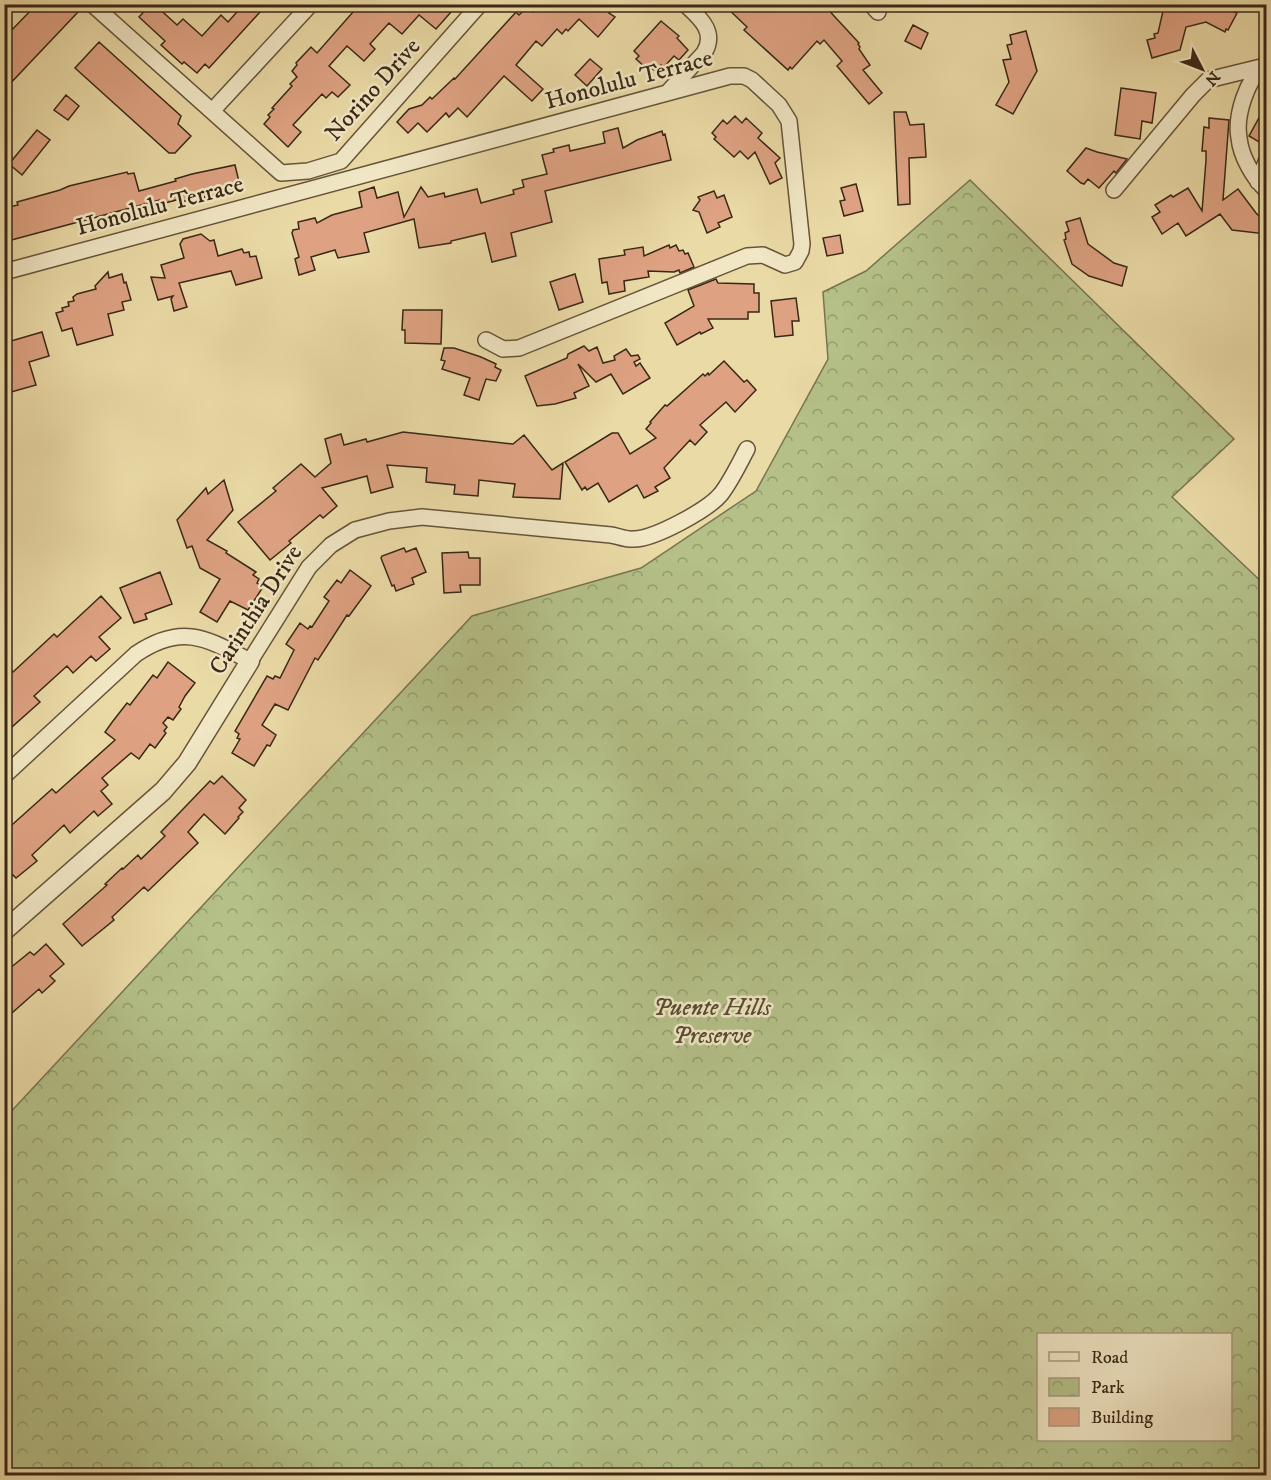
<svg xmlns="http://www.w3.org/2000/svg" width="1271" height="1480" font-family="'IM FELL DW Pica',serif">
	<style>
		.park { fill: url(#park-crowns); stroke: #77744f; stroke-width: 1.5; fill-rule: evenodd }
		.building { fill: #dea282; stroke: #3a2816; stroke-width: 1.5 }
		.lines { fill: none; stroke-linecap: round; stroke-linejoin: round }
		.minor-casing { stroke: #66543a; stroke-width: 18 }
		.tertiary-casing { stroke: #66543a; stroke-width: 21 }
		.minor { stroke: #f1e7c5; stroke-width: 15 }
		.tertiary { stroke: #f1e7c5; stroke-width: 18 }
		.labels { text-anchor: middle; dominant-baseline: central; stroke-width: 5; stroke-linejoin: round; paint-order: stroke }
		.street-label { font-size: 24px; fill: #3a2816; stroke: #f1e7c5 }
		.park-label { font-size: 24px; font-style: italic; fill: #584e32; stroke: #f1e7c5 }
	</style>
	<defs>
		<pattern id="park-crowns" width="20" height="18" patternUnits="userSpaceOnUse" patternTransform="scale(1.5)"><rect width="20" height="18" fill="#b4c088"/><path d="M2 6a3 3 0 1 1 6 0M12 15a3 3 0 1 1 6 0" fill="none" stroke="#939c6e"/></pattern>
	</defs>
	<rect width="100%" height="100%" fill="#eadaa6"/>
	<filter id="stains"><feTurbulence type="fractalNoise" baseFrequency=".00333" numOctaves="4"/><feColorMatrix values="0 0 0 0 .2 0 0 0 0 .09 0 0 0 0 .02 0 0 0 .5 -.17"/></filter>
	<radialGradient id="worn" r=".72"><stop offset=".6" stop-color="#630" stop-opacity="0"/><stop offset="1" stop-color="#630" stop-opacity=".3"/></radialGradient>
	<path class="park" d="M 970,180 L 1234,439 L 1172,497 L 1266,586 L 1266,1475 L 5,1475 L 5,1118 L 472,616 L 641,568 L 756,491 L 828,359 L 823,292 L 866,271 ZM 1038,1334 L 1230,1334 L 1230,1440 L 1038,1440 Z"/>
	<path class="building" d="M 37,4 L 70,4 L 78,12 L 4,90 L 4,38 Z
		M 151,4 L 154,4 L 177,25 L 183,19 L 202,36 L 221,15 L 228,22 L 244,4 L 251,4 L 260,12 L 209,68 L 205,64 L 197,73 L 184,62 L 182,64 L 161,45 L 165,41 L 139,17 Z
		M 360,4 L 443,4 L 451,12 L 436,29 L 419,15 L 402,34 L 389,23 L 370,44 L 375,49 L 364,61 L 347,46 L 329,66 L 350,85 L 338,97 L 332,92 L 326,98 L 322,94 L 293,125 L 301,132 L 288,147 L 264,124 L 270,117 L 268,115 L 274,109 L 272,108 L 292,86 L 290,84 L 297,77 L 292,71 L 297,65 L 296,63 L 311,47 L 317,53 Z
		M 540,4 L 617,4 L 609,13 L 615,17 L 598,37 L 579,19 L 568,31 L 566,29 L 562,34 L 557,29 L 542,46 L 536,41 L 516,65 L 543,89 L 532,101 L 504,76 L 467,117 L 458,108 L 449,117 L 446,113 L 427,132 L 418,123 L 408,133 L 397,122 L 409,109 L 422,105 L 430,97 L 432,99 L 454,78 L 455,79 L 516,12 L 519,15 L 527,7 L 533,12 Z
		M 723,4 L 823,4 L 859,43 L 858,44 L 860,47 L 859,49 L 870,65 L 863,70 L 882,93 L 869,104 L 837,66 L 842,61 L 824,40 L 820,44 L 817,41 L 792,69 L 790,67 L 788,70 L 744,30 L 747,27 Z
		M 1182,4 L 1233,4 L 1230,10 L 1237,13 L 1228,30 L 1226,29 L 1225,32 L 1206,22 L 1186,27 L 1180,50 L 1152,58 L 1147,40 L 1155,38 L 1154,34 L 1158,33 L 1163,11 L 1168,10 L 1168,8 Z
		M 661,21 L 679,36 L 677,38 L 688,50 L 679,60 L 674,56 L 664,67 L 661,65 L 656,71 L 649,67 L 647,69 L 636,59 L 639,56 L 634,51 Z
		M 913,25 L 928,33 L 921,49 L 905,41 Z
		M 1026,31 L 1037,71 L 1013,114 L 996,105 L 1009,82 L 1003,60 L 1011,59 L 1007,45 L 1012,44 L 1010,35 Z
		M 99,42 L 181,116 L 178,124 L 191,136 L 175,153 L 169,153 L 75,68 Z
		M 590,59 L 602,69 L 587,86 L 575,75 Z
		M 1121,88 L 1156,93 L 1152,123 L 1142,121 L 1140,139 L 1115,135 Z
		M 66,95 L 79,106 L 68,120 L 54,110 Z
		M 1266,105 L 1266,146 L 1249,136 Z
		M 894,112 L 906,112 L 910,125 L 924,124 L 926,157 L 909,158 L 910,204 L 898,205 Z
		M 735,116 L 742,123 L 746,118 L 762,133 L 758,138 L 780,158 L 775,163 L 782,178 L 770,184 L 755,152 L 748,159 L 740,151 L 734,157 L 714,139 L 716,137 L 712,133 L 723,120 L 727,124 Z
		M 1209,118 L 1229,120 L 1223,200 L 1238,189 L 1256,213 L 1263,220 L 1266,221 L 1266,234 L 1232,230 L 1220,214 L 1186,236 L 1178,223 L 1162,234 L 1152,217 L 1160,212 L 1155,205 L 1171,195 L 1173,197 L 1188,188 L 1202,211 L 1206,160 L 1206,151 L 1202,151 L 1204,127 L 1209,128 Z
		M 618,128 L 623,148 L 637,140 L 662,131 L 663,135 L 665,134 L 671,160 L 545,191 L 552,222 L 511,233 L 516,256 L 492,262 L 485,233 L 451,241 L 451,243 L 419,248 L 414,219 L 364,233 L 369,252 L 338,258 L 335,250 L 311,257 L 315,270 L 299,275 L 295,259 L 299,257 L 292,233 L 293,230 L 299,229 L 298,222 L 315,218 L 317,223 L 332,215 L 362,207 L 359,192 L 374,187 L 377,198 L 398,192 L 404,217 L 421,187 L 428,197 L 444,193 L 445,197 L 477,189 L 481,203 L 514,194 L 513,190 L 524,187 L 522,180 L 547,174 L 542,155 L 554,152 L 553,149 L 569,145 L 570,151 L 605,143 L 603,132 Z
		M 37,130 L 50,140 L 22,175 L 9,164 Z
		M 1086,148 L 1097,152 L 1127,159 L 1116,173 L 1114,171 L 1099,188 L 1088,179 L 1084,184 L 1081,183 L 1067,171 Z
		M 235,165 L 241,190 L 205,200 L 204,196 L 181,202 L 180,199 L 161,204 L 160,200 L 4,242 L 4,208 L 18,205 L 17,202 L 60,190 L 69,186 L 127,172 L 128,174 L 134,173 L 139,191 L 176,181 L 175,179 L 192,174 Z
		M 856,184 L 863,211 L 844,216 L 840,201 L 845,200 L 841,188 Z
		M 714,191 L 717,198 L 724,195 L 732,217 L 718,223 L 720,227 L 707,233 L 699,212 L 693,210 L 700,200 L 698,197 Z
		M 1080,218 L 1088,244 L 1114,263 L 1127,267 L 1122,286 L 1089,276 L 1072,264 L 1064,240 L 1066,239 L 1065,233 L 1069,231 L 1066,222 Z
		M 201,234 L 210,241 L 214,240 L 218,256 L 242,249 L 244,253 L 249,252 L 250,257 L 256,256 L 262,278 L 236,285 L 231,271 L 179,283 L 187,307 L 174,311 L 171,299 L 173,296 L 158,300 L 151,277 L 165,278 L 161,265 L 184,258 L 180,244 L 183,239 Z
		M 840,235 L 843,253 L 827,256 L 823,238 Z
		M 669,245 L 670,248 L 676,245 L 679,251 L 683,250 L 685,254 L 688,253 L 694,267 L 680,273 L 679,270 L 674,272 L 648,271 L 649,277 L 624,281 L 625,291 L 609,294 L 607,282 L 602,283 L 599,259 L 625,255 L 624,250 L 643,247 L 644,256 Z
		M 108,272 L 109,278 L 122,274 L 124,283 L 126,282 L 131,300 L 122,302 L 124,310 L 108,314 L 113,335 L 77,345 L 72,328 L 62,331 L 56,313 L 63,311 L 62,308 L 69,306 L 68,302 L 74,301 L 73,297 L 77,294 L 96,289 L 95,286 Z
		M 575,274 L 583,302 L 559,310 L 550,282 Z
		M 716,279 L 718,283 L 754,284 L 754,293 L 759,293 L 759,312 L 748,312 L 748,319 L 708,319 L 713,328 L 701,334 L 700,332 L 677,345 L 665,323 L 694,306 L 688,290 Z
		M 796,298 L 799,321 L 792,321 L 793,335 L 775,337 L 771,301 Z
		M 403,310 L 442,310 L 441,344 L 405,343 L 405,330 L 402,330 Z
		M 42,332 L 49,356 L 29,362 L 36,385 L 4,394 L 4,343 Z
		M 584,346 L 589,351 L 597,347 L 603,363 L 615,360 L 614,356 L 626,349 L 631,356 L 638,355 L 640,359 L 634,362 L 636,366 L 640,363 L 650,378 L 623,394 L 611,374 L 596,382 L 578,364 L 589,386 L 574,393 L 576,398 L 555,404 L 537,406 L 525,376 L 567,358 L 568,354 Z
		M 444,348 L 454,348 L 481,357 L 496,364 L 495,367 L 501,370 L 496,381 L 486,379 L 479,400 L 464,395 L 470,378 L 442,369 L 445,361 L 441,360 Z
		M 724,361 L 744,382 L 747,380 L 756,390 L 735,412 L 726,402 L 700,425 L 707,432 L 695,445 L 690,440 L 664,468 L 670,478 L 655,487 L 658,491 L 644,498 L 637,485 L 609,502 L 598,483 L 587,490 L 585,487 L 582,490 L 565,462 L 612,433 L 618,433 L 630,454 L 656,438 L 646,429 L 651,423 L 650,422 L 665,405 L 667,406 L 703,374 L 705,376 L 708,373 L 709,375 Z
		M 403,432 L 513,444 L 524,435 L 552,470 L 563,463 L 560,499 L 513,497 L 515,484 L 479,480 L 478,496 L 454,494 L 455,485 L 426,482 L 427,468 L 387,465 L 393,487 L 371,493 L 367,476 L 322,488 L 337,506 L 323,518 L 320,515 L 289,541 L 291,543 L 270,560 L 238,522 L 276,491 L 273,488 L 301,464 L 315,477 L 331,463 L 325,439 L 341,434 L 344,445 L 366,439 L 367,442 Z
		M 224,480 L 233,510 L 207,540 L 227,551 L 226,553 L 256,572 L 253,575 L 259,579 L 257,583 L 263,587 L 248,610 L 230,601 L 217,622 L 200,612 L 220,579 L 200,568 L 192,546 L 187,548 L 177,520 L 206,488 L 208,494 Z
		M 404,548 L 406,552 L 416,548 L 426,572 L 412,578 L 414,584 L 396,591 L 394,585 L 392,586 L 381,558 L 382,556 Z
		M 468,552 L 469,558 L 480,558 L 480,585 L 460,585 L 461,592 L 444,593 L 442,553 Z
		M 350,570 L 371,586 L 349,616 L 347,615 L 318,660 L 315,658 L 288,710 L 275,704 L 262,725 L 276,735 L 270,746 L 267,745 L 254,766 L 232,753 L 240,739 L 237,738 L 239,734 L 235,731 L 267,676 L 273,679 L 275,676 L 280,678 L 294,650 L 286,644 L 300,623 L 308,629 L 310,626 L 312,627 L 329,601 L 324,597 L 337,580 L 341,583 Z
		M 160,572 L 172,604 L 145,614 L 147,619 L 134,623 L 120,588 Z
		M 101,596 L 121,618 L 99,637 L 110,649 L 96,661 L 91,656 L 73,673 L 67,666 L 34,696 L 40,702 L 4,734 L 4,663 L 13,672 L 54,634 L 57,637 Z
		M 168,662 L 195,683 L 185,696 L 179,707 L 181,709 L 173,720 L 168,717 L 163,723 L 167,727 L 164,731 L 166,733 L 155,748 L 150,744 L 139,759 L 131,753 L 102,778 L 108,785 L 101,791 L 112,804 L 98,816 L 94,811 L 70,833 L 64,825 L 32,855 L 37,861 L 16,878 L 13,875 L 4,882 L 4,832 L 52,789 L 56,793 L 115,740 L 105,732 L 113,721 L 127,703 L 130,705 L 153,675 L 157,678 Z
		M 222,776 L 246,800 L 239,808 L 243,812 L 238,817 L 239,818 L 225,834 L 204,814 L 188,832 L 198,843 L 148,891 L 144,887 L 112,917 L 114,920 L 82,946 L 63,924 L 107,885 L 105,884 L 122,868 L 123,869 L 138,855 L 141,859 L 165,836 L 161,832 L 210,781 L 214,784 Z
		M 46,944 L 64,964 L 50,976 L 55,981 L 42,993 L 39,989 L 4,1020 L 4,973 L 30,952 L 34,955 Z"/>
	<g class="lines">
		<defs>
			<path id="minor" d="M 92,4 L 281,173 L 308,171 L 341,161 L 480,4
				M 871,4 L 878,12
				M 1264,65 C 1247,80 1235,115 1239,138 C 1241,157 1253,177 1266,190
				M 667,93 L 704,53 C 717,32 700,18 685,4
				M 213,110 L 311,4
				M 1258,182 L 1266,162
				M 1114,190 L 1193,95 L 1208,80 L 1261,67
				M 4,272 L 730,76 L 744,76 L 752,80 L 779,105 L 789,121 L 802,244 L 801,251 L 795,262 L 785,265 L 763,255 L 747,256 L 519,348 L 503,349 L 486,340
				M 4,776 L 136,654 C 182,623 206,638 250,661 L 309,567 L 331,545 L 355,530 L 389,521 L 422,517 L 611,535 C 618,536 626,540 634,539 C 654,539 708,510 721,494 C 731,481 739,464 747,449"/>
			<path id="tertiary" d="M 4,931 L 163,791 L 187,763 L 250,661"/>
		</defs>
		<use href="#minor" class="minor-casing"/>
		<use href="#tertiary" class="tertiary-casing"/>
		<use href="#minor" class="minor"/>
		<use href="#tertiary" class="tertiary"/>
	</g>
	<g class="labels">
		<g class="street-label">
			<text transform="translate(629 80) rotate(-15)">Honolulu Terrace</text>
			<text transform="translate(373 90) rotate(-48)">Norino Drive</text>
			<text transform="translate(160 206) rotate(-15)">Honolulu Terrace</text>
			<text transform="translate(256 610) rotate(-57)">Carinthia Drive</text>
		</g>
		<g class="park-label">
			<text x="712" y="1008">Puente Hills<tspan x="712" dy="28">Preserve</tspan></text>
		</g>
	</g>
	<rect width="1271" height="1480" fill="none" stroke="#eadaa6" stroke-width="24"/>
	<rect x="6" y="6" width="1259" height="1468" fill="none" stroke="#3a2816" stroke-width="3"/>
	<rect x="12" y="12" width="1247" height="1456" fill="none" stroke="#3a2816" stroke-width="1.5"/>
	<rect x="1037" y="1333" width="195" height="108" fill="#f1e7c5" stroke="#a89b7f" stroke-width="1.5"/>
	<rect x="1049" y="1352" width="30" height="9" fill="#f1e7c5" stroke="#a89b7f" stroke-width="1.5"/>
	<text x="1091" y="1363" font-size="18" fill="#3a2816">Road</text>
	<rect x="1049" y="1378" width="30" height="18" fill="url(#park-crowns)" stroke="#a89b7f" stroke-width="1.5"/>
	<text x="1091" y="1393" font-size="18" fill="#3a2816">Park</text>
	<rect x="1049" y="1408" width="30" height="18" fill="#dea282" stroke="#a89b7f" stroke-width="1.5"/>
	<text x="1091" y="1423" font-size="18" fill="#3a2816">Building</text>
	<g transform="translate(1202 69) rotate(132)" stroke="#f1e7c5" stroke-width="4.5" paint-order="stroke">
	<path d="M0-4.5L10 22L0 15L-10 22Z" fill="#3a2816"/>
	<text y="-9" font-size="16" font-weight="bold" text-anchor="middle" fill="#3a2816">N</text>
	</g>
	<rect width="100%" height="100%" filter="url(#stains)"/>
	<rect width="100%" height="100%" fill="url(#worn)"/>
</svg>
